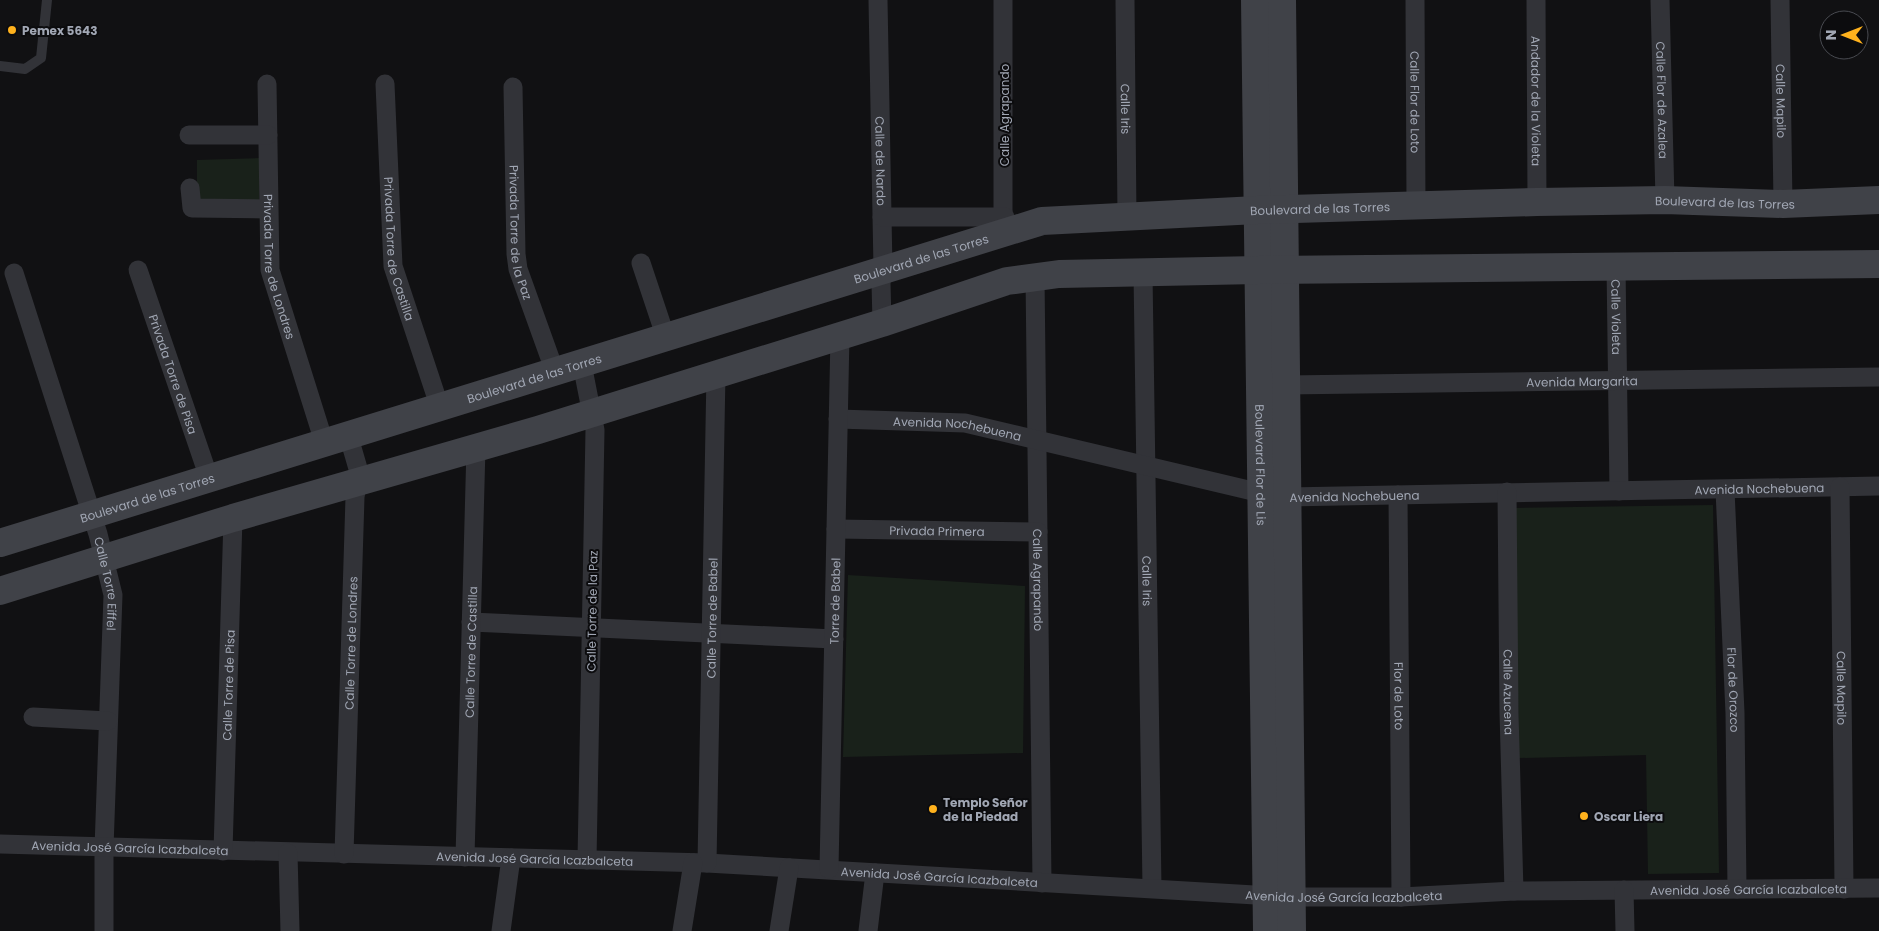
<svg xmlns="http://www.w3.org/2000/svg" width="1879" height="931" font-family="Poppins,sans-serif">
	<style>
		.green { fill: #19211a }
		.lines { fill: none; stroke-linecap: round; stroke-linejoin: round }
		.lane { stroke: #323338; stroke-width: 10 }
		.street { stroke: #323338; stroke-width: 19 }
		.secondary { stroke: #404248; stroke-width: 28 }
		.poi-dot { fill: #ffb21d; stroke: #0c0c0e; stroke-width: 2 }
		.labels { text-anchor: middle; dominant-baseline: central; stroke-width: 4; stroke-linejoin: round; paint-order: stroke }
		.poi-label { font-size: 12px; font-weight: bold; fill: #a1a7b4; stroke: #0c0c0e; text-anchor: start }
		.street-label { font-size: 12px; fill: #a1a7b4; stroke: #0c0c0e }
	</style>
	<rect width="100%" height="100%" fill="#111113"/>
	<path class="green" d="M 260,158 L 259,206 L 197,207 L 197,160 Z
		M 1713,505 L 1719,873 L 1648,874 L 1646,755 L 1519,758 L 1515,508 Z
		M 848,575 L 1025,586 L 1023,753 L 843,757 Z"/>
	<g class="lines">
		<path class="lane" d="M 0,66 L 25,69 L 41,58 L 47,0"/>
		<g class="street">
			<path id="s1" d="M 878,0 L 883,269 L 881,283 L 882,323"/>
			<path d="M 1003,0 L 1003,231"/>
			<path id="s2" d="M 1125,0 L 1127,218"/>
			<path id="s3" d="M 1415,0 L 1416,206"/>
			<path id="s4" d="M 1536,0 L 1537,202"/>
			<path id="s5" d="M 1660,0 L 1665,200"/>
			<path id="s6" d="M 1780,0 L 1783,204"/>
			<path id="s7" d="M 267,84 L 270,270 L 324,442"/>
			<path id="s8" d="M 385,84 L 393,266 L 440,408"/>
			<path id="s9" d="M 513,87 L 516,254 L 518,269 L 555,372"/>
			<path d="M 189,135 L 268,135"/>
			<path d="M 190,188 L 192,208 L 268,209"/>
			<path d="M 882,217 L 1005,217"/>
			<path d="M 641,263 L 666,338"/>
			<path id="s10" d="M 1616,265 L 1619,491"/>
			<path id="s11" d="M 138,270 L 209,478"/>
			<path id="s12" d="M 14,273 L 98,534 L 113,595 L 104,848 L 104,931"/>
			<path id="s13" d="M 1143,273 L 1152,888"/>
			<path id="s14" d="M 1035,276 L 1042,883"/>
			<path d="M 582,364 L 595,430 L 587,860"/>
			<path id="s15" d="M 1286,385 L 1879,377"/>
			<path id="s16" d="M 838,419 L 965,423 L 1261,493 L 1287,497 L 1879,486"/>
			<path id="s17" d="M 1840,487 L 1844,889"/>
			<path id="s18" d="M 1725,490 L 1735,713 L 1737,889"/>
			<path id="s19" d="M 1507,492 L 1509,713 L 1514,891"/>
			<path id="s20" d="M 1398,495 L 1401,897"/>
			<path id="s21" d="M 836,529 L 1038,532"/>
			<path d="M 471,622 L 834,639"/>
			<path d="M 33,717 L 108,721"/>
			<path id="s22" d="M 0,844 L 707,863 L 1291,897 L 1401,897 L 1514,891 L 1879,888"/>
			<path id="s23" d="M 223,851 L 233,518"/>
			<path d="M 288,853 L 290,931"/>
			<path id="s24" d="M 344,854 L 355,497 L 359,472 L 348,434"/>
			<path id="s25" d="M 465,857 L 476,447"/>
			<path id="s26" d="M 707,863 L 716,373"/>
			<path id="s27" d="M 829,869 L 840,335"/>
			<path d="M 1624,890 L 1625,931"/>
			<path d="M 501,931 L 511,858"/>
			<path d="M 682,931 L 693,863"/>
			<path d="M 779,931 L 789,868"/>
			<path d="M 868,931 L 875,873"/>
		</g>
		<g class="secondary">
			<path id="s28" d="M 1255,0 L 1267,931"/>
			<path d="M 1282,0 L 1292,931"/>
			<path id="s29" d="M 0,543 L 1042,221 L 1257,210 L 1537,202 L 1665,200 L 1783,204 L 1879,200"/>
			<path d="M 0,591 L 233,518 L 538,430 L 882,323 L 1007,281 L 1059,274 L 1258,270 L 1879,264"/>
		</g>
	</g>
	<g class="poi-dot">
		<circle cx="12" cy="30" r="5"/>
		<circle cx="933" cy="809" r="5"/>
		<circle cx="1584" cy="816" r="5"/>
	</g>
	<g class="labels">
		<g class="poi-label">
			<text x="22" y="30">Pemex 5643</text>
			<text x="943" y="802">Templo Señor<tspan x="943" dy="14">de la Piedad</tspan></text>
			<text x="1594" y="816">Oscar Liera</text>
		</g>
		<g class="street-label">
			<text stroke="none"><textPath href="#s5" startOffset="100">Calle Flor de Azalea</textPath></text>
			<text stroke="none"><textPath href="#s4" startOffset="101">Andador de la Violeta</textPath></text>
			<text stroke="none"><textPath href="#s6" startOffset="101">Calle Mapilo</textPath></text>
			<text stroke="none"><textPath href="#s3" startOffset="102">Calle Flor de Loto</textPath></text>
			<text stroke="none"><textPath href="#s2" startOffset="109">Calle Iris</textPath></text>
			<text transform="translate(1004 115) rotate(-90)">Calle Agrapando</text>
			<text stroke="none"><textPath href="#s1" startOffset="161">Calle de Nardo</textPath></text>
			<text stroke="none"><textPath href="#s29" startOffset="1774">Boulevard de las Torres</textPath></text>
			<text stroke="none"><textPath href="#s29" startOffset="1369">Boulevard de las Torres</textPath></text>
			<text stroke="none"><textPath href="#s9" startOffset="146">Privada Torre de la Paz</textPath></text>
			<text stroke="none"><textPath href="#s8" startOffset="166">Privada Torre de Castilla</textPath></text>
			<text stroke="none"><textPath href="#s29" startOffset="964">Boulevard de las Torres</textPath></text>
			<text stroke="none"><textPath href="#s7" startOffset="184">Privada Torre de Londres</textPath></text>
			<text stroke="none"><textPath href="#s10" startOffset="52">Calle Violeta</textPath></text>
			<text stroke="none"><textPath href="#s11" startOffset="110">Privada Torre de Pisa</textPath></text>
			<text stroke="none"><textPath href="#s29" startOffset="559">Boulevard de las Torres</textPath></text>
			<text stroke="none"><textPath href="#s15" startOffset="296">Avenida Margarita</textPath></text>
			<text stroke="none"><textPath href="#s16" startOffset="120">Avenida Nochebuena</textPath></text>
			<text stroke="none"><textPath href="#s28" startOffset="465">Boulevard Flor de Lis</textPath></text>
			<text stroke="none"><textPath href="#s16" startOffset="930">Avenida Nochebuena</textPath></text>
			<text stroke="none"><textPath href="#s16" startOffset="525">Avenida Nochebuena</textPath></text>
			<text stroke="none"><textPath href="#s29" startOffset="154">Boulevard de las Torres</textPath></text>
			<text stroke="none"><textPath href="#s21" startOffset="101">Privada Primera</textPath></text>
			<text stroke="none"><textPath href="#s14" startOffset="304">Calle Agrapando</textPath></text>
			<text stroke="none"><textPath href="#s13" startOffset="308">Calle Iris</textPath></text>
			<text stroke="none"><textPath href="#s12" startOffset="325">Calle Torre Eiffel</textPath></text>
			<text stroke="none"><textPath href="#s27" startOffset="268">Torre de Babel</textPath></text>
			<text transform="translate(592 611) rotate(-89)">Calle Torre de la Paz</text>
			<text stroke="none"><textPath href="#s26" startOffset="245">Calle Torre de Babel</textPath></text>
			<text stroke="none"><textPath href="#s24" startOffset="211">Calle Torre de Londres</textPath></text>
			<text stroke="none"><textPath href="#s25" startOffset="205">Calle Torre de Castilla</textPath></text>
			<text stroke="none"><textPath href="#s23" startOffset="166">Calle Torre de Pisa</textPath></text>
			<text stroke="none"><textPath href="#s17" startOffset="201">Calle Mapilo</textPath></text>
			<text stroke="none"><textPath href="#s18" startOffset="200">Flor de Orozco</textPath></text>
			<text stroke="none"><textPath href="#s19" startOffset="200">Calle Azucena</textPath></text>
			<text stroke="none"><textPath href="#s20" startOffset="201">Flor de Loto</textPath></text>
			<text stroke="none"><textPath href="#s22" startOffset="130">Avenida José García Icazbalceta</textPath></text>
			<text stroke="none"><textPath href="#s22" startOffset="535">Avenida José García Icazbalceta</textPath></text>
			<text stroke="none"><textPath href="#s22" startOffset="940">Avenida José García Icazbalceta</textPath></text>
			<text stroke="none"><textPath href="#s22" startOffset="1750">Avenida José García Icazbalceta</textPath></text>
			<text stroke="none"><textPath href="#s22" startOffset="1345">Avenida José García Icazbalceta</textPath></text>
		</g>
	</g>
	<g transform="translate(1844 35) rotate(270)"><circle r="24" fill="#0c0c0e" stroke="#484a50"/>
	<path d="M0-4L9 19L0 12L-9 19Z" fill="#ffb21d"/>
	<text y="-8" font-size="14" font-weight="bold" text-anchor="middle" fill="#a1a7b4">N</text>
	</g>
</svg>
